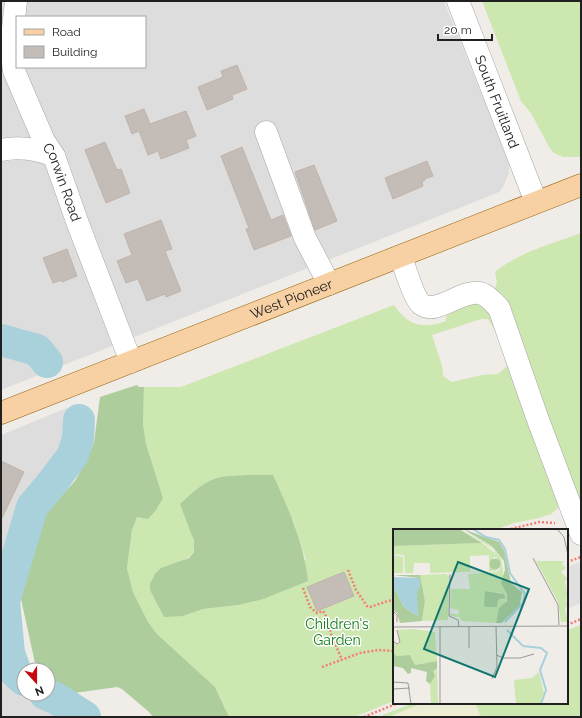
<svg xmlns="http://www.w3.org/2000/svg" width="582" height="718" font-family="Raleway,sans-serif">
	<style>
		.residential { fill: #dedddd; fill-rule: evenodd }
		.farmland { fill: #ecedd3 }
		.grass { fill: #cce7af; fill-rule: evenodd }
		.forest { fill: #adcd9d }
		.parking { fill: #e0e0e0 }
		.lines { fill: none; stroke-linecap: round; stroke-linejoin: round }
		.river { stroke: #a9d1db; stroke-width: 32 }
		.building { fill: #c4bcb6; stroke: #c1b3aa }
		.minor-casing { stroke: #a7a7a7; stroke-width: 23 }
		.major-casing { stroke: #946108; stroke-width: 23 }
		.path { stroke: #f37e74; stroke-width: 2.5; stroke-dasharray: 2 2; stroke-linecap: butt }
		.minor { stroke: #fff; stroke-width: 22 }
		.major { stroke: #f7d1a4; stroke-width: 22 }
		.labels { text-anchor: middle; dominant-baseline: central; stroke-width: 3; stroke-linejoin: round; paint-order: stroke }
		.street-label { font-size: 14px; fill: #202020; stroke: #fff }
		.park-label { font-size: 14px; fill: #117a17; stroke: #fff }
		.inset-river { fill: none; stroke: #a9d1db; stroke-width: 2 }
		.inset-road { fill: none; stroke: #9d9a97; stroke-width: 1 }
		.view { fill: #0f766e; fill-opacity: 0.15; stroke: #0f766e; stroke-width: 2 }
		.inset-edge { fill: none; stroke: #202020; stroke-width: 2 }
	</style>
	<rect width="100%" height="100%" fill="#f0ece7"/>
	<path class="residential" d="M 1,1 L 444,1 L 507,157 L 509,163 L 509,173 L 503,187 L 499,192 L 492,195 L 1,390 L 1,340 L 39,351 L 25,329 L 1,327 ZM 17,17 L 145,17 L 145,67 L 17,67 Z
		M 67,408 L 79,420 L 78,438 L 73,455 L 62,470 L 32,507 L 4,601 L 9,653 L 16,673 L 24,680 L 24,694 L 45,694 L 57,699 L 85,717 L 1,717 L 1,435 Z"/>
	<path class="farmland" d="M 423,703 L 475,703 L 481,717 L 388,717 Z"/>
	<path class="grass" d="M 482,1 L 581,1 L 581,157 L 563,157 L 554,153 L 549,147 L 531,113 L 521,101 Z
		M 581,233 L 581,514 L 494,292 L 497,282 L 495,272 C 519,252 552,244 581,233 Z
		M 476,303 L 489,306 L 495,330 L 488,319 L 481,319 L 432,335 L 442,366 L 443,376 L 452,382 L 482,375 L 498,374 L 506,367 L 515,365 L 561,498 L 558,508 L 551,514 L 539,518 L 514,523 L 494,530 L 394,530 L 394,701 L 354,717 L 229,717 L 215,687 L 157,634 L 148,622 L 133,592 L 127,568 L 132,530 L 137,517 L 163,498 L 146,444 L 143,424 L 144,387 L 181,387 L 394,305 C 408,325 421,330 446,321 L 446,316 L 462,307 ZM 293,519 L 306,560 L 251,602 L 239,605 L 203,609 L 183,616 L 181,561 C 199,554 195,545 190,529 Z
		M 581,625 L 581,717 L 481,717 L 475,703 L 567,703 L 567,630 Z
		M 413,703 L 423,703 L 388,717 L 378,717 Z"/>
	<path class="forest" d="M 137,385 L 139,387 L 144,387 L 143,424 L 146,444 L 163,498 L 156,510 L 148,519 L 137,517 L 132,530 L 127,568 L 133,592 L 148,622 L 157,634 L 215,687 L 229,717 L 153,717 L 149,712 L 122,689 L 117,687 L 67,694 L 54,689 L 48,683 L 48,670 L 38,670 L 35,663 L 21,599 L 19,577 L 28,557 L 36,530 L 47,511 L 75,481 L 85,463 L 94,442 L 100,397 Z
		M 249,475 L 273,475 C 289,510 304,543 308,581 L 263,599 L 239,605 L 203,609 L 183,616 L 164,617 L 150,590 L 150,584 L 155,574 L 161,568 L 189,558 L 194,552 L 194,541 L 180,504 C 190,495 201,484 214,479 C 225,475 238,476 249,475 Z"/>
	<path class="parking" d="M 581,562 L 581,603 L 567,609 L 567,567 Z"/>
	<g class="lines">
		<path class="river" d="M 1,340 L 37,350 L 47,362
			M 24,680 L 16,673 L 9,653 L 4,601 L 32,507 L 52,483 L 73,455 L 78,438 L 79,420
			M 45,694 L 57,699 L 85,717"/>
	</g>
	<path class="building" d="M 237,65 L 247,89 L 232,95 L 233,99 L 207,110 L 198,87 L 223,77 L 221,71 Z
		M 144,109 L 150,124 L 186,111 L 196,136 L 186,140 L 189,148 L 161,159 L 158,151 L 148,155 L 139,131 L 132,134 L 125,116 Z
		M 105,142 L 117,170 L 121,169 L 130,193 L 106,203 L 85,150 Z
		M 242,147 L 271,220 L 283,215 L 291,236 L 254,250 L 246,229 L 249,228 L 221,156 Z
		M 427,161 L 433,176 L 424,179 L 425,180 L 422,182 L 423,186 L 393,199 L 385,178 Z
		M 314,165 L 337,221 L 315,230 L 295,172 Z
		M 161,220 L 172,249 L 165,251 L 181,291 L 166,297 L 165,294 L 147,301 L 138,279 L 126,283 L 117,261 L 132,255 L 124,234 Z
		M 67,249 L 77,276 L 62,282 L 62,280 L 53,283 L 43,258 Z
		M 1,461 L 24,472 L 1,520 Z
		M 344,572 L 354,596 L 317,611 L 307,587 Z"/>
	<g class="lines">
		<defs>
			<g id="minor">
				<path id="s1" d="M 16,1 L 11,46 L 14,71 L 44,141 L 54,156 L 78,224 L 131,362"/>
				<path id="s2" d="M 458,1 L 536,202"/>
				<path d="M 266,132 L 305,238 L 329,284"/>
				<path d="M 1,150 C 18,146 38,149 54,156"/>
				<path d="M 401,256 C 404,266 414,298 421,304 C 437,317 464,286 483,294 C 489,297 494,303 499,308 L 537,417 L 581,534"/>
			</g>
			<g id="major">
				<path id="s3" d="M 1,413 L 581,185"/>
			</g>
		</defs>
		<use href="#minor" class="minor-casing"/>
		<use href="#major" class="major-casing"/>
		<path class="path" d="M 507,530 L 539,522 L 555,523
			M 567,562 L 581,557
			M 348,570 L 356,590 L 367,606 L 370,607 L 388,601 L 394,600
			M 303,588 L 310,607 L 317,613 L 323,611 L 327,618 L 331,634 L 342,660
			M 567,625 L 581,619
			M 322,667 L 360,653 L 378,650 L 394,651
			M 364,717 L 398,703"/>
		<use href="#minor" class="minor"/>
		<use href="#major" class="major"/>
	</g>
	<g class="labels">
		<g class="street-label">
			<text stroke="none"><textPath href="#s2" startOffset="108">South Fruitland</textPath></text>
			<text stroke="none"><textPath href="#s1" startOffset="192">Corwin Road</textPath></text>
			<text stroke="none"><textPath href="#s3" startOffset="312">West Pioneer</textPath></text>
		</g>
		<g class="park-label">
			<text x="337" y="624">Children's<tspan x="337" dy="16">Garden</tspan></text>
		</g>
	</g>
	<g transform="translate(393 529)">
		<rect width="175" height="175" fill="#f0ece7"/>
		<path d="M 68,0 L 99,17 L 108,30 L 114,69 L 111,77 L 106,79 L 103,94 L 69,92 L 66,88 L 57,87 L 58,84 L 65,86 L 66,81 L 57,79 L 58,60 L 77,60 L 75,45 L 104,43 L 107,40 L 101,20 ZM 92,62 L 109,64 L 109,71 L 105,71 L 104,78 L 92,77 ZM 89,14 L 102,24 L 104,28 L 100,28 L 102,41 L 105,42 L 37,44 L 37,34 L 21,34 L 20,44 L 12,44 L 11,26 L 0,25 L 0,17 ZM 77,27 L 96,26 L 96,42 L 77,42 ZM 0,26 L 10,28 L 10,44 L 0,44 ZM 143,32 L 171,32 L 169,35 L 173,39 L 168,43 L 175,50 L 172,52 L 175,69 L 172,71 L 175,76 L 172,79 L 175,93 L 168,93 L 165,73 ZM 53,45 L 56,47 L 55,91 L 29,92 L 32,72 L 27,46 ZM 20,100 L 42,103 L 44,132 L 22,136 L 17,126 L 4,127 L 0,124 L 0,114 L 7,115 L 5,101 ZM 44,139 L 45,175 L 38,175 L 37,155 L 42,147 L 40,142 ZM 146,143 L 151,165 L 147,175 L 123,174 L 121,151 L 139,149 Z" fill="#cce7af" fill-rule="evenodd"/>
		<path d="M 0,0 L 66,0 L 89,14 L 0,17 ZM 70,0 L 106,13 L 111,21 L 118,54 L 129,63 L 127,76 L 109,94 L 103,94 L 106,79 L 114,72 L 114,65 L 108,54 L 112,41 L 111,32 L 99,17 ZM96.5 35a5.5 5.5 0 1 1 11 0a5.5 5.5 0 1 1-11 0ZM 0,46 L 27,46 L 32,72 L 29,92 L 7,94 L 4,84 L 0,81 L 0,56 L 11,78 L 25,87 L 23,64 L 24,58 L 27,58 L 26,49 ZM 92,62 L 111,65 L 112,69 L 105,71 L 104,78 L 94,78 L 91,77 ZM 0,124 L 4,127 L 17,126 L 22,136 L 44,132 L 44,139 L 40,142 L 42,147 L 37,155 L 33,152 L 34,143 L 18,139 L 18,144 L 15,145 L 10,139 L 0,137 Z" fill="#adcd9d"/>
		<path d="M 0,48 L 26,49 L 27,57 L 24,64 L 25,87 L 11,78 L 0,56 Z" fill="#a9d1db"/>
		<path class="inset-river" d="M 80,0 L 93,8 L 106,11 L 112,20 L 117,44 L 132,65 L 130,74 L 112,93M 114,101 L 130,117 L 148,119 L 154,124 L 147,141 L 153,161 L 148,175"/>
		<path class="inset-road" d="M 164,0 L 171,8 L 175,26M 140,29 L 165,76 L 166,96M 57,45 L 56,87 L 65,91 L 66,98M 0,82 L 4,86 L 4,93M 0,98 L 175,97M 47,98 L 47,175M 76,98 L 76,119M 0,112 L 4,115 L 7,113 L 4,101M 103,126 L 111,129 L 127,129 L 141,125M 99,150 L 104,138 L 103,97M 0,153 L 15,154 L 18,175M 0,160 L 17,159"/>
		<path class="view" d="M 65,33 L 136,60 L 102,148 L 31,120 Z"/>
		<rect width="175" height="175" class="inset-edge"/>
	</g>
	<rect width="582" height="718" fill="none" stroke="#202020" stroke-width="4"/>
	<rect x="16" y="16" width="130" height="52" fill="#ffffff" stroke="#a6a6a6"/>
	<rect x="24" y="29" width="20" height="6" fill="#f7d1a4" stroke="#a6a6a6"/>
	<text x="52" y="36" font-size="12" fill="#202020">Road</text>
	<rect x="24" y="46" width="20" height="12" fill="#c4bcb6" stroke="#a6a6a6"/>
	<text x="52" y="56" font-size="12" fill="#202020">Building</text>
	<g transform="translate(36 682) rotate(159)"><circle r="19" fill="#ffffff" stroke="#a6a6a6"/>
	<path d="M0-3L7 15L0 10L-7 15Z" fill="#c50a10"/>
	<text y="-6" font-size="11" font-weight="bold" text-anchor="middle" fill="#202020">N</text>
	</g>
	<path d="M438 34v6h54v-6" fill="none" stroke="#202020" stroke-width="2"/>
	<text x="444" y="34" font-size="12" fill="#202020" stroke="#ffffff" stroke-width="3" paint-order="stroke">20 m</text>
</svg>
